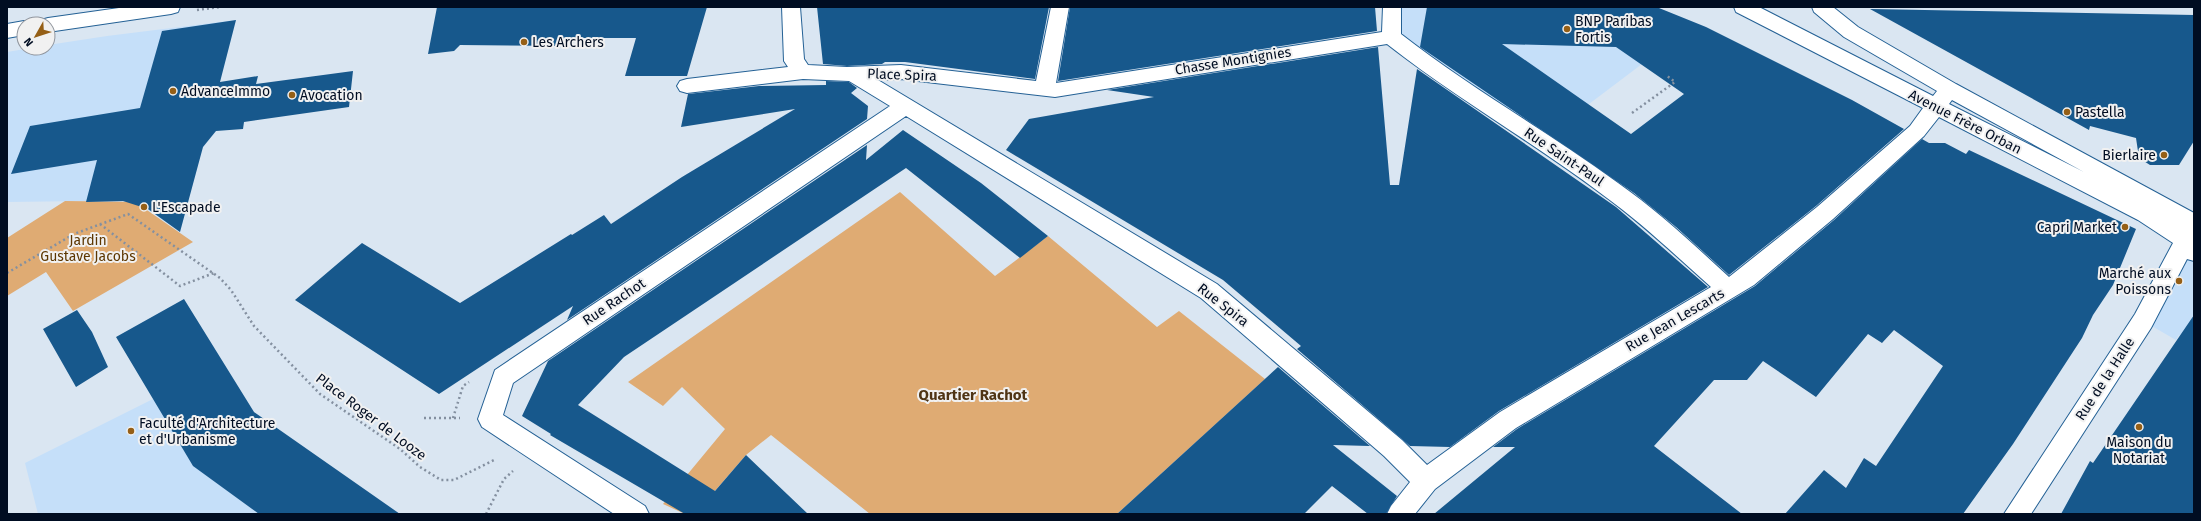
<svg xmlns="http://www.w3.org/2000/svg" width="2201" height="521" font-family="'Fira Sans',sans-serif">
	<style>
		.built { fill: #c5dff9 }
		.green { fill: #dfab73 }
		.building { fill: #17588c; fill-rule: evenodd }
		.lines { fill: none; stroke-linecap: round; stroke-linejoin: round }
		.minor-casing { stroke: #246195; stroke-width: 2 }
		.major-casing { stroke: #246195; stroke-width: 2 }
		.path { stroke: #8490a0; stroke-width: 2.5; stroke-dasharray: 2 3; stroke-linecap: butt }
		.minor { fill: #fff; fill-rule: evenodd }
		.major { fill: #fff; fill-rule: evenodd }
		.poi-dot { fill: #955f16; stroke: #f1f1f1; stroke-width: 1.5 }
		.labels { text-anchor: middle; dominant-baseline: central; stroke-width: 4; stroke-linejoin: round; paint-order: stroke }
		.poi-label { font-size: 14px; fill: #000d22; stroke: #f1f1f1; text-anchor: start }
		.street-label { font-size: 14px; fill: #000d22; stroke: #f1f1f1 }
		.park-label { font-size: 14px; fill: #5d3701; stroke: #f1f1f1 }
		.neighbourhood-label { font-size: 15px; font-weight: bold; fill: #4f3414; stroke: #f1f1f1 }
	</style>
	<rect width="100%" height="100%" fill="#dae6f2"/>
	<path class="built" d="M 1392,7 L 1658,8 L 1720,35 L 1642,64 L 1540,141 L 1391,37 Z
		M 236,20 L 180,232 L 144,207 L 86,201 L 7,202 L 7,52 L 31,48 L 48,48 L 48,45 L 107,36 Z
		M 2194,225 L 2194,344 L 2179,335 L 2176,340 L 2143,321 Z
		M 153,399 L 260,514 L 38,514 L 25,463 Z"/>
	<path class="green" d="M 900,192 L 995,276 L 1048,236 L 1157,327 L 1179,311 L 1265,379 L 1117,514 L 870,514 L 771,435 L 746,455 L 695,514 L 685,514 L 663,504 L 725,429 L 682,387 L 663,406 L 628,382 Z
		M 65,201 L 146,202 L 144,208 L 193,242 L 73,311 L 46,272 L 7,296 L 7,238 Z"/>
	<path class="building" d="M 437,7 L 707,7 L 687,76 L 625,76 L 636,38 L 575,38 L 572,46 L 460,45 L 454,51 L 428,54 Z
		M 817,7 L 1049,7 L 1035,79 L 905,62 L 885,62 L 882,64 L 847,66 L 823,64 Z
		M 1070,7 L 1375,7 L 1377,31 L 1058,81 Z
		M 1427,7 L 1659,8 L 1706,27 L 1852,100 L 1904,129 L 1816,206 L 1729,275 L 1676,227 L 1634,193 L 1420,47 ZM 1502,44 L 1616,47 L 1684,94 L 1631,134 Z
		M 1870,9 L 2194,15 L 2194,141 L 2179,165 L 2150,165 L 2139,158 L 2136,138 L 2090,126 L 2089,130 Z
		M 236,20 L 220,82 L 258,76 L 256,84 L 353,71 L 349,107 L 244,122 L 243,129 L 216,131 L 203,147 L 180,232 L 148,209 L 123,201 L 86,202 L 97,160 L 11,174 L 30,126 L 140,108 L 162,31 Z
		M 1378,47 L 1390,185 L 1399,185 L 1417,69 L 1616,207 L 1708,287 L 1499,411 L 1450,447 L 1410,446 L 1297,349 L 1301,346 L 1223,280 L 1006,150 L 1029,119 L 1154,97 L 1107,90 Z
		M 826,81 L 849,82 L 857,88 L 851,93 L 868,106 L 867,119 L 567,320 L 573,306 L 439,394 L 295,300 L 362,243 L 460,303 L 571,234 L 572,235 L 604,215 L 611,224 L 682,177 L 795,109 L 681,127 L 688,94 L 759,86 L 826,85 Z
		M 903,130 L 981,183 L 1048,236 L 1020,258 L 906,168 L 624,357 L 578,405 L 715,491 L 746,455 L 808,514 L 685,514 L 550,435 L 551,434 L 522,416 L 548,361 L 867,145 L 866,160 Z
		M 1922,139 L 1929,143 L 1945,143 L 1966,154 L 1969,150 L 2136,229 L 2113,285 L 2093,315 L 2082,338 L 2013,444 L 1963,514 L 1785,514 L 1824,470 L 1846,488 L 1864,458 L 1876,466 L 1943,366 L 1894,330 L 1882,343 L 1868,334 L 1816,397 L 1763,361 L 1747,380 L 1714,380 L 1654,446 L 1742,514 L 1434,514 L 1515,447 L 1493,447 L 1517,429 L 1755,286 L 1834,220 Z
		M 184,299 L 254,412 L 400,514 L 259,514 L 193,466 L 116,337 Z
		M 77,310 L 92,332 L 108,367 L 76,387 L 43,329 Z
		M 2194,315 L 2194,514 L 2061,514 L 2090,461 L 2093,463 Z
		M 1278,367 L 1370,446 L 1333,445 L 1397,496 L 1386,514 L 1368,514 L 1332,486 L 1304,514 L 1117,514 Z"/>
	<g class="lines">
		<defs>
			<path id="minor" d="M 782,7 L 800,7 L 804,59 L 808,65 L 847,67 L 901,65 L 1036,81 L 1051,7 L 1069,7 L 1056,83 L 1382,32 L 1383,7 L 1401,7 L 1401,34 C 1470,88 1547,131 1618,183 C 1658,211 1693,244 1729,277 L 1817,207 L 1910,126 L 1923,108 L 1736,12 L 1734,7 L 1759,7 L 1933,96 L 1937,91 L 1844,37 L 1814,12 L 1812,7 L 1833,7 L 1858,27 L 1956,84 L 2194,213 L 2194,261 L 2187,259 L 2151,328 L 2031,514 L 2004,514 L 2135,314 L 2173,243 L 2138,220 L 1939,117 L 1924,136 L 1833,219 L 1754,285 L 1516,428 L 1435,489 L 1415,514 L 1387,514 L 1391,506 L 1410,482 L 1384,456 L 1201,298 L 906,116 L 513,383 L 503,415 L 645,506 L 649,514 L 614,514 L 482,427 L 478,419 L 495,370 L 890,106 L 849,81 L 803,79 L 687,93 L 680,91 L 677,86 L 680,81 L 687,79 L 788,67 L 784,61 ZM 1387,44 C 1457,99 1533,142 1603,195 C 1642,223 1676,256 1711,287 L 1500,412 L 1427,465 L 1402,440 L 1217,284 L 878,80 L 901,79 L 1055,97 ZM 1952,100 L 2084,172 L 1949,104 Z"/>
			<path id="major" d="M 126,7 L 180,7 L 178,12 L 171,14 L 48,32 L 48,24 L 39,24 L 41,20 L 48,18 Z
				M 24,21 L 31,24 L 24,24 L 24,35 L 7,38 L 7,24 Z"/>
		</defs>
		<use href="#minor" class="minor-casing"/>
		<use href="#major" class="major-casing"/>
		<path class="path" d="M 197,10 L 220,7
			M 1632,113 L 1675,82 L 1667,76
			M 100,224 L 180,286 L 214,273
			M 7,273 L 74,234 L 128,214 L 220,278 L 231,290 L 254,326 L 320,394 L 400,449 L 420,467 L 441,480 L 454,480 L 494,460
			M 424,418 L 460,418
			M 453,418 L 463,386 L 469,382
			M 486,514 L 504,479 L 513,471"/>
		<use href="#minor" class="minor"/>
		<use href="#major" class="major"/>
	</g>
	<g class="poi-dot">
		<circle cx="1567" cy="29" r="4"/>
		<circle cx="524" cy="42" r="4"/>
		<circle cx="173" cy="91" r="4"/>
		<circle cx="292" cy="95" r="4"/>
		<circle cx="2067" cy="112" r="4"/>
		<circle cx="2164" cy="155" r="4"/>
		<circle cx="144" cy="207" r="4"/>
		<circle cx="2125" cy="227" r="4"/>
		<circle cx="2179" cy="281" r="4"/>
		<circle cx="2139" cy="427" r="4"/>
		<circle cx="131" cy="431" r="4"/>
	</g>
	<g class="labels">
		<g class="poi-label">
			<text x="1575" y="21">BNP Paribas<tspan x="1575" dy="16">Fortis</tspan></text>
			<text x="532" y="42">Les Archers</text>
			<text x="181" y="91">AdvanceImmo</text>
			<text x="300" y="95">Avocation</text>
			<text x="2075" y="112">Pastella</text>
			<text x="2156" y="155" text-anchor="end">Bierlaire</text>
			<text x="152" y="207">L'Escapade</text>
			<text x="2117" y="227" text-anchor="end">Capri Market</text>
			<text x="2171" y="273" text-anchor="end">Marché aux<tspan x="2171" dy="16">Poissons</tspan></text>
			<text x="139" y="423">Faculté d'Architecture<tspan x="139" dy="16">et d'Urbanisme</tspan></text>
			<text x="2139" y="442" text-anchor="middle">Maison du<tspan x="2139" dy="16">Notariat</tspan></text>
		</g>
		<g class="street-label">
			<text transform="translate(1233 61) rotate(-9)">Chasse Montignies</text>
			<text transform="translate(902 75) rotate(2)">Place Spira</text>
			<text transform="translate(1965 122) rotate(27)">Avenue Frère Orban</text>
			<text transform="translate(1564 157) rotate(34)">Rue Saint-Paul</text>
			<text transform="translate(614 302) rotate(-34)">Rue Rachot</text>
			<text transform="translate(1223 305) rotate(38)">Rue Spira</text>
			<text transform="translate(1675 320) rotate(-30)">Rue Jean Lescarts</text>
			<text transform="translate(2105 379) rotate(-57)">Rue de la Halle</text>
			<text transform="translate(371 417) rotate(37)">Place Roger de Looze</text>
		</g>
		<g class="park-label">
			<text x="88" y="240">Jardin<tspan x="88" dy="16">Gustave Jacobs</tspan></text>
		</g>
		<g class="neighbourhood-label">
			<text x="973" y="395">Quartier Rachot</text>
		</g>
	</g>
	<rect width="2201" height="521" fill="none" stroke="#000d22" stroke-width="16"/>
	<g transform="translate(36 36) rotate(231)"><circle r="19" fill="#f1f1f1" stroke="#91969e"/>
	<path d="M0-3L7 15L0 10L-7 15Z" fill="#955f16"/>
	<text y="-6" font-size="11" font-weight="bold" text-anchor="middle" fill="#000d22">N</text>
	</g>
</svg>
